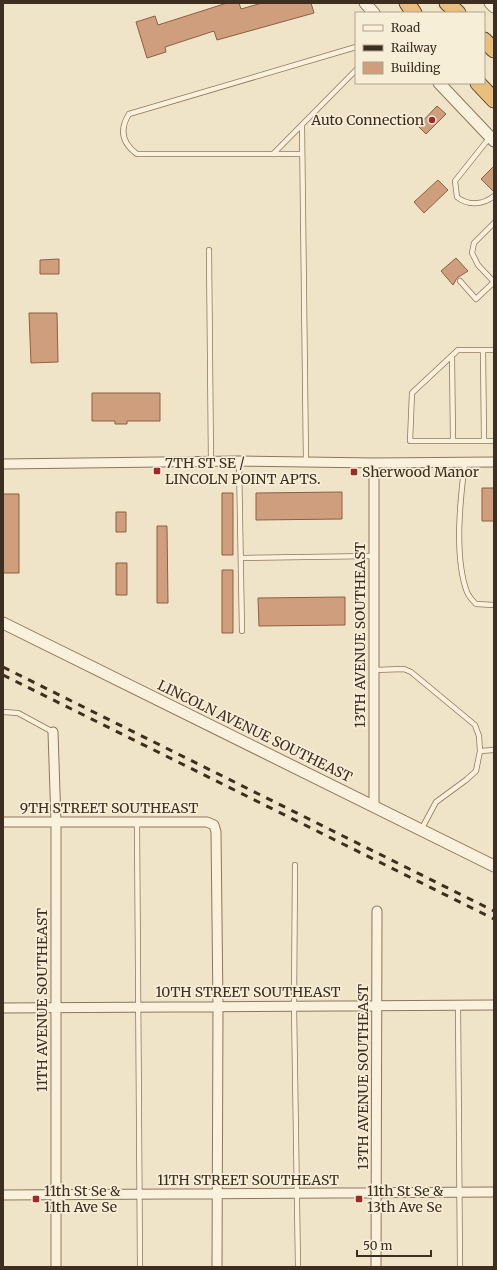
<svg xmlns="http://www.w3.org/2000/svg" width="497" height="1270" font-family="Merriweather,serif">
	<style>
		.building { fill: #cf9f7d; stroke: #8d5f41 }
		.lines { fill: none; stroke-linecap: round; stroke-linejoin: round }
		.service-casing { stroke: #8d765c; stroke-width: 6 }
		.minor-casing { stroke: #8d765c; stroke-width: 11 }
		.tertiary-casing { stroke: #8d765c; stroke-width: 13 }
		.trunk-casing { stroke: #5b4430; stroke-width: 17 }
		.service { stroke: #faf1dc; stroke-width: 4.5 }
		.minor { stroke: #faf1dc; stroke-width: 9 }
		.tertiary { stroke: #faf1dc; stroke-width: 11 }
		.trunk { stroke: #eabe7c; stroke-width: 15 }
		.rail { stroke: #3d2e20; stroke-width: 3; stroke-dasharray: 7 7; stroke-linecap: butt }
		.poi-dot { fill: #9e2a2b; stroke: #f7eed8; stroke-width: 1.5 }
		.labels { text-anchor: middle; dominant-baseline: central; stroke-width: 3.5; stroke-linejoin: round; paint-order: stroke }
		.poi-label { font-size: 14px; fill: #3d2e20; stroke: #f7eed8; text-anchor: start }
		.street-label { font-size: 14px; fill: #3d2e20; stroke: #f7eed8 }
	</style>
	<rect width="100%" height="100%" fill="#f0e4c8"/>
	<path class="building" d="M 227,3 L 239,3 L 241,9 L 262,3 L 311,3 L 314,13 L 217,40 L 214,31 L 165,47 L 166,52 L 147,58 L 136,22 L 155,16 L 158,25 Z
		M 437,106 L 446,114 L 426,134 L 418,126 Z
		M 494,166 L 494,192 L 481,179 Z
		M 438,180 L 448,190 L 424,213 L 414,202 Z
		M 456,258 L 468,271 L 457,278 L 453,285 L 441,271 Z
		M 59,259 L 59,274 L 40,274 L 40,260 Z
		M 29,313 L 57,313 L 58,362 L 31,363 Z
		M 92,393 L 160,393 L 160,421 L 127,421 L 127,424 L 115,424 L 115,421 L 92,421 Z
		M 482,488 L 494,488 L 494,521 L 482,521 Z
		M 342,492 L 342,519 L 256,520 L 256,493 Z
		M 222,493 L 233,493 L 233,555 L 222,555 Z
		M 3,494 L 19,494 L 19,573 L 3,573 Z
		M 116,512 L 126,512 L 126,532 L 116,532 Z
		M 157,526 L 167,526 L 168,603 L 157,603 Z
		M 116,563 L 127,563 L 127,595 L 116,595 Z
		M 222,570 L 233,570 L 233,633 L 222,633 Z
		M 345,597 L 345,625 L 259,626 L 258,598 Z"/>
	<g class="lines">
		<defs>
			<path id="service" d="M 302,126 L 306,462
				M 490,137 L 455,181 L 457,197 C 468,206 483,205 494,196
				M 273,154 L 356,70
				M 302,154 L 137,154 C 122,143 119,130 129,114 L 356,47
				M 209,250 L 211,462
				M 460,281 L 476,299 L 494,282
				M 494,282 L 478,265 L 472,253 L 474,243 L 494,223
				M 483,350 L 484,441
				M 494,350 L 458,350 L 412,393 L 410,441 L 494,441
				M 452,356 L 453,441
				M 239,461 L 242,631
				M 465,462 C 460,500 454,557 467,592 C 469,597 473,601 476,604 L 494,605
				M 241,558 L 374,556
				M 374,670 L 404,669 L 411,672 L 475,725 L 479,736 L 480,751 L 476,771 L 466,780 L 436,802 L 421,830
				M 3,712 L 18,713 L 53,732
				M 480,751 L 494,750
				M 137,822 L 140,1267
				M 295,865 L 294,1006 L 298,1267
				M 458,1005 L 460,1267"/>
			<path id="minor" d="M 374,463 L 374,807
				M 3,464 L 239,461 L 374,463 L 494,462
				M 53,732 L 56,822 L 56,1267
				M 3,822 L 207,822 L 214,825 L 216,832 L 218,1007 L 217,1267
				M 3,1008 L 494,1005
				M 3,1195 L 494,1192
				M 376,1267 L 377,911"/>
			<path id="tertiary" d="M 365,3 L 374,13
				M 490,3 L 494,7
				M 439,83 L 494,141
				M 3,623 L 494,866"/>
			<path id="trunk" d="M 407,3 L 414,13
				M 447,3 L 458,13
				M 484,40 L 494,50
				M 478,83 L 494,100"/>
		</defs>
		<use href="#service" class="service-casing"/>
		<use href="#minor" class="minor-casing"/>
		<use href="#tertiary" class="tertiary-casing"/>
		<use href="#trunk" class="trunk-casing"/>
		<use href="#service" class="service"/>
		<use href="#minor" class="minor"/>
		<use href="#tertiary" class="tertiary"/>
		<use href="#trunk" class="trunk"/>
		<path class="rail" d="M 3,667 L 494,911
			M 3,675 L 494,919"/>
	</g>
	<g class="poi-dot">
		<circle cx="432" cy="120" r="4"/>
		<rect x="153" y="467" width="8" height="8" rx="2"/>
		<rect x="350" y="468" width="8" height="8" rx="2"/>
		<rect x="32" y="1195" width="8" height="8" rx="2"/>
		<rect x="355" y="1195" width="8" height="8" rx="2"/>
	</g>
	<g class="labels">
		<g class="poi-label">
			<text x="424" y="120" text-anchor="end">Auto Connection</text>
			<text x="165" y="463">7TH ST SE /<tspan x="165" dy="16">LINCOLN POINT APTS.</tspan></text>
			<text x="362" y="472">Sherwood Manor</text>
			<text x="44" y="1191">11th St Se &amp;<tspan x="44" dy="16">11th Ave Se</tspan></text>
			<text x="367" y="1191">11th St Se &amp;<tspan x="367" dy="16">13th Ave Se</tspan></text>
		</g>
		<g class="street-label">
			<text transform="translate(360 635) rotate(-90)">13TH AVENUE SOUTHEAST</text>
			<text transform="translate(255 731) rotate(26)">LINCOLN AVENUE SOUTHEAST</text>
			<text x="109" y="808">9TH STREET SOUTHEAST</text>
			<text x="248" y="992">10TH STREET SOUTHEAST</text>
			<text transform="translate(42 1000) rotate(-90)">11TH AVENUE SOUTHEAST</text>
			<text transform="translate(363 1077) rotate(-90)">13TH AVENUE SOUTHEAST</text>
			<text x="248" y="1180">11TH STREET SOUTHEAST</text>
		</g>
	</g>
	<rect width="497" height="1270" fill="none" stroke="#3d2e20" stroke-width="8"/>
	<rect x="355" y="12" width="130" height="72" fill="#f7eed8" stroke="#ada18e"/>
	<rect x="363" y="25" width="20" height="6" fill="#faf1dc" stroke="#ada18e"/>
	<text x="391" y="32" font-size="12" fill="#3d2e20">Road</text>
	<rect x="363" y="45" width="20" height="6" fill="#3d2e20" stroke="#ada18e"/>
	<text x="391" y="52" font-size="12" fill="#3d2e20">Railway</text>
	<rect x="363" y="62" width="20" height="12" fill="#cf9f7d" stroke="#ada18e"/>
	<text x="391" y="72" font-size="12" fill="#3d2e20">Building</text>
	<path d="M357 1250v6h74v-6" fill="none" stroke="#3d2e20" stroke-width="2"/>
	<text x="363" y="1250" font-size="12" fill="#3d2e20" stroke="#f7eed8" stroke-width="3" paint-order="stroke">50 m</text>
</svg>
